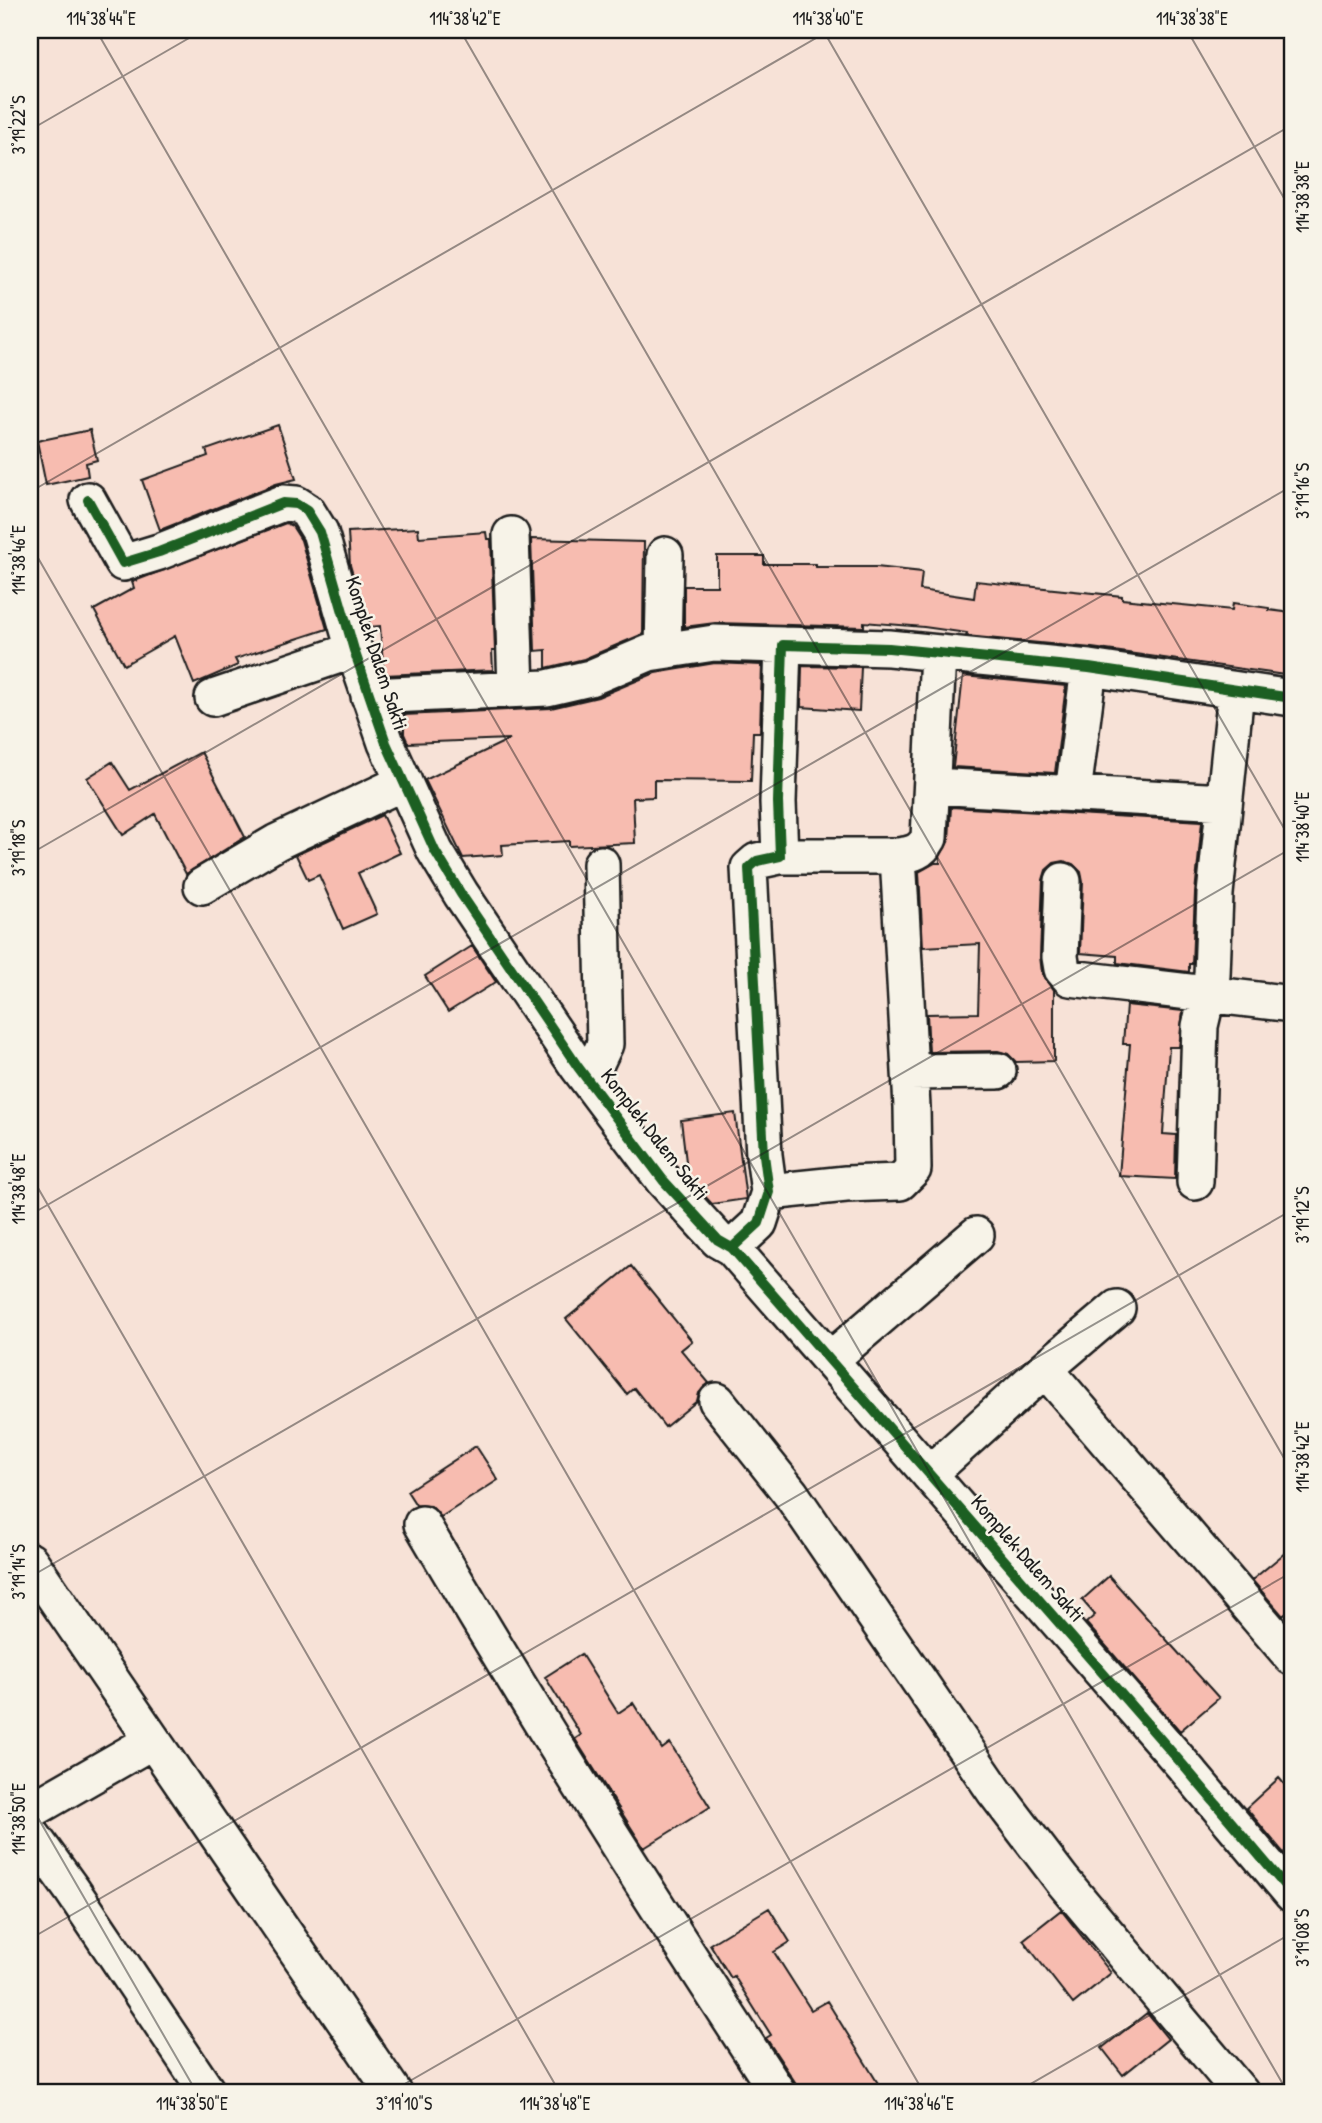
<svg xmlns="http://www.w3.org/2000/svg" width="1322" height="2123" font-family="'Patrick Hand',sans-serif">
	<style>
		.building { fill: #f7bcb0; stroke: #1c1c1c; stroke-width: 2 }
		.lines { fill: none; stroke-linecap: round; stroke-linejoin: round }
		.minor-casing { stroke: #1c1c1c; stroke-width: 40 }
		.minor { stroke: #f7f3e8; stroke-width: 35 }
		.cycleway-casing { stroke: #f7f3e8; stroke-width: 15 }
		.cycleway { stroke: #1b5e20; stroke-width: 10 }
		.ticks { fill: none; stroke: #1c1c1c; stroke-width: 2; stroke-opacity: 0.45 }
		.labels { text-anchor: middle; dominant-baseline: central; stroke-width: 5; stroke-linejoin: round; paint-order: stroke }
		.street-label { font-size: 21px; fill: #1c1c1c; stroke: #f7f3e8 }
		.neatline { fill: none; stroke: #1c1c1c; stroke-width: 2.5 }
		.ticks-label { font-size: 18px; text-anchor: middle; fill: #1c1c1c }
	</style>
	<rect width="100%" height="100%" fill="#f7e2d7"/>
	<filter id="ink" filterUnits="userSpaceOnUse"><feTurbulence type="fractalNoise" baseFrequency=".0143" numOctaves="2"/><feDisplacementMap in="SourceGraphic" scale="14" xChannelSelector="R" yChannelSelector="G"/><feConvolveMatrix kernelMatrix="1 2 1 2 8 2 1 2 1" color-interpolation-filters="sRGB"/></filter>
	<g filter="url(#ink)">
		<path class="building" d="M 278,425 L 296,479 L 276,484 L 160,530 L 142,480 L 208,456 L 206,450 Z
			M 90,430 L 97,460 L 86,463 L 88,476 L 46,485 L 37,441 Z
			M 286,523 L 292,526 L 301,540 L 327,629 L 235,659 L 238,665 L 194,684 L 175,636 L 124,665 L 94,610 L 134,588 L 132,582 Z
			M 418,528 L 419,537 L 486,532 L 487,539 L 491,539 L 495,651 L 492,651 L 493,670 L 384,675 L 380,626 L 369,627 L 369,615 L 365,616 L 350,565 L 348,532 Z
			M 531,539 L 644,542 L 643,634 L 584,659 L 546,668 L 546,650 L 535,651 Z
			M 717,556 L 764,556 L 764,564 L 816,564 L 816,567 L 876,567 L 922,572 L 920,590 L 974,598 L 976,581 L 1122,596 L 1122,599 L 1232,610 L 1233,603 L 1269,608 L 1269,610 L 1292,613 L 1292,676 L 1092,648 L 966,636 L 967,633 L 924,627 L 864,622 L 864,627 L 715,623 L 684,627 L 684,586 L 717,586 Z
			M 715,663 L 762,665 L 760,732 L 753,732 L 751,781 L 654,780 L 654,797 L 633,798 L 635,843 L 569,846 L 569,841 L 502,845 L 503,855 L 463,858 L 425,780 L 510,739 L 408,743 L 404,734 L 404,715 L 551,708 L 598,697 L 655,673 Z
			M 802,666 L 861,667 L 859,711 L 801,707 Z
			M 963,676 L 1066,686 L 1055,773 L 953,767 Z
			M 201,752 L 245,837 L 186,874 L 155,814 L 123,835 L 87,778 L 112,762 L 130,790 Z
			M 951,807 L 1202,821 L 1195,893 L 1192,964 L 1189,964 L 1189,972 L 1117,963 L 1117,956 L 1080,953 L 1083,882 L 1081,872 L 1073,864 L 1064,861 L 1054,863 L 1046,870 L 1043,880 L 1040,956 L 1042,973 L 1054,990 L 1054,1061 L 1016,1062 L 1008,1054 L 998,1051 L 929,1052 L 927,1014 L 978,1013 L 980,944 L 923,947 L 919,872 L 935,863 L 940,863 L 940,857 L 949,840 Z
			M 382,815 L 400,853 L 358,873 L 377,914 L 343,929 L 319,875 L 308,880 L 296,855 Z
			M 472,946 L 496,982 L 448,1012 L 425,976 Z
			M 1126,1005 L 1183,1011 L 1179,1047 L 1169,1047 L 1163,1134 L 1176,1135 L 1175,1179 L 1119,1176 L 1130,1044 L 1123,1044 Z
			M 735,1113 L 746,1199 L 712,1204 L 688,1178 L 681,1120 Z
			M 631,1266 L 692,1341 L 681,1350 L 709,1383 L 699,1393 L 697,1401 L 665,1427 L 634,1388 L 627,1394 L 566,1319 Z
			M 476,1446 L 498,1480 L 441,1517 L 431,1506 L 416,1505 L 407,1491 Z
			M 1292,1547 L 1292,1608 L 1283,1616 L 1252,1580 Z
			M 1109,1576 L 1219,1698 L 1180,1731 L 1086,1623 L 1095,1615 L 1082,1600 Z
			M 581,1654 L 618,1713 L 633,1703 L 662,1749 L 670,1743 L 710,1807 L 644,1848 L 575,1739 L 581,1735 L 545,1677 Z
			M 1279,1778 L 1292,1793 L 1292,1863 L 1246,1808 Z
			M 769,1908 L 790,1942 L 774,1952 L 811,2010 L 827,2001 L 884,2093 L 798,2093 L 795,2082 L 766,2038 L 771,2035 L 734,1976 L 731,1978 L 710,1944 Z
			M 1061,1910 L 1111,1973 L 1073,2004 L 1023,1940 Z
			M 1147,2013 L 1168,2039 L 1123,2075 L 1102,2048 Z"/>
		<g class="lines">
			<defs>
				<path id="minor" d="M 88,500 L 123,563 L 159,552 L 283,503 L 296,504 L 307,511 L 320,532 L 354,650 L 386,743 L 435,851 L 461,894 L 578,1067 L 663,1180 L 718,1240 L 732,1248 L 1183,1765 L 1292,1894
					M 511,535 L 516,689
					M 663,650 L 665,555
					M 369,696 L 547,688 L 590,678 L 649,653 L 714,643 L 783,645
					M 213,698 L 354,650
					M 932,786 L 1224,802
					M 1073,793 L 1089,668
					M 780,856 L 898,856
					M 1063,881 L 1060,957 L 1062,969 L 1070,978 L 1292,1004
					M 202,886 L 277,842 L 404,782
					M 910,1072 L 998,1071
					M 588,1080 L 605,1044 L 601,864
					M 1195,1182 L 1200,1026 L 1212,975 L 1215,894 L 1236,691
					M 769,1192 L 846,1184 L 900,1182 L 913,1169 L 912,1107 L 898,856 C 913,854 921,852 929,838 L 938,654
					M 732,1248 L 759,1223 L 769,1192 L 764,1155 L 749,868 L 757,861 L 780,856 L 778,802 L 783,645 L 889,648 L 1089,668 L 1292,698
					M 831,1359 L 976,1235
					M 1045,1369 L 1292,1657
					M 717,1401 L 791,1494 L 995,1792 L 1062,1880 L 1241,2093
					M 929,1474 L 1045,1369 L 1117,1308
					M 422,1524 C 535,1718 656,1906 778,2093
					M 30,1561 L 394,2093
					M 30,1811 L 152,1741
					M 30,1832 L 72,1890 L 208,2093"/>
			</defs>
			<use href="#minor" class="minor-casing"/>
			<use href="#minor" class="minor"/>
			<defs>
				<path id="cycleway" d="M 88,500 L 123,563 L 159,552 L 283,503 L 296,504 L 307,511 L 320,532 L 354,650 L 386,743 L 435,851 L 461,894 L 578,1067 L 663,1180 L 718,1240 L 732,1248 L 1183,1765 L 1292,1894
					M 732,1248 L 759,1223 L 769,1192 L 764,1155 L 749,868 L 757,861 L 780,856 L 778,802 L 783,645 L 889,648 L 1089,668 L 1292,698"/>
			</defs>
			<use href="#cycleway" class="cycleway-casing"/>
			<use href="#cycleway" class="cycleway"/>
		</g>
	</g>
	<path class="ticks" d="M 96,30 L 1288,2093M 460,30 L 1292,1472M 823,30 L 1292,842M 1187,30 L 1292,212M 30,130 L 203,30M 30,492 L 830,30M 30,544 L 924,2093M 30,854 L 1292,125M 30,1174 L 560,2093M 30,1215 L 1292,486M 30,1577 L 1292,848M 30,1804 L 197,2093M 30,1939 L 1292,1210M 389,2093 L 1292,1572M 1015,2093 L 1292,1933"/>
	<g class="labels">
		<g class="street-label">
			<text transform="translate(377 653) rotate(72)">Komplek Dalem Sakti</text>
			<text transform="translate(655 1134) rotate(52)">Komplek Dalem Sakti</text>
			<text transform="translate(1028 1558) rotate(49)">Komplek Dalem Sakti</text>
		</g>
	</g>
	<rect width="1322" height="2123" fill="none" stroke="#f7f3e8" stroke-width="77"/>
	<rect x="38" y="38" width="1246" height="2046" class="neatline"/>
	<g class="ticks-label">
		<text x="101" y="25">114°38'44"E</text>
		<text x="465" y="25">114°38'42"E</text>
		<text x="828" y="25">114°38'40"E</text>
		<text x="1192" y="25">114°38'38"E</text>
		<text transform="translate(19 125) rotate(-90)" y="6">3°19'22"S</text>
		<text transform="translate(1303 197) rotate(-90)" y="6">114°38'38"E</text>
		<text transform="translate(1303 491) rotate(-90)" y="6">3°19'16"S</text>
		<text transform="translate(19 560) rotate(-90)" y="6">114°38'46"E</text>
		<text transform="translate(1303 827) rotate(-90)" y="6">114°38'40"E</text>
		<text transform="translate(19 848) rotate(-90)" y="6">3°19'18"S</text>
		<text transform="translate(19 1189) rotate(-90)" y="6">114°38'48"E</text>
		<text transform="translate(1303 1215) rotate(-90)" y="6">3°19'12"S</text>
		<text transform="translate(1303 1457) rotate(-90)" y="6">114°38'42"E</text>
		<text transform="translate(19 1572) rotate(-90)" y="6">3°19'14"S</text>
		<text transform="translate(19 1819) rotate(-90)" y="6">114°38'50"E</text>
		<text transform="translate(1303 1938) rotate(-90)" y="6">3°19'08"S</text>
		<text x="192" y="2110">114°38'50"E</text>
		<text x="404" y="2110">3°19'10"S</text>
		<text x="555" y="2110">114°38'48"E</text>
		<text x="919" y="2110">114°38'46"E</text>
	</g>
</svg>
